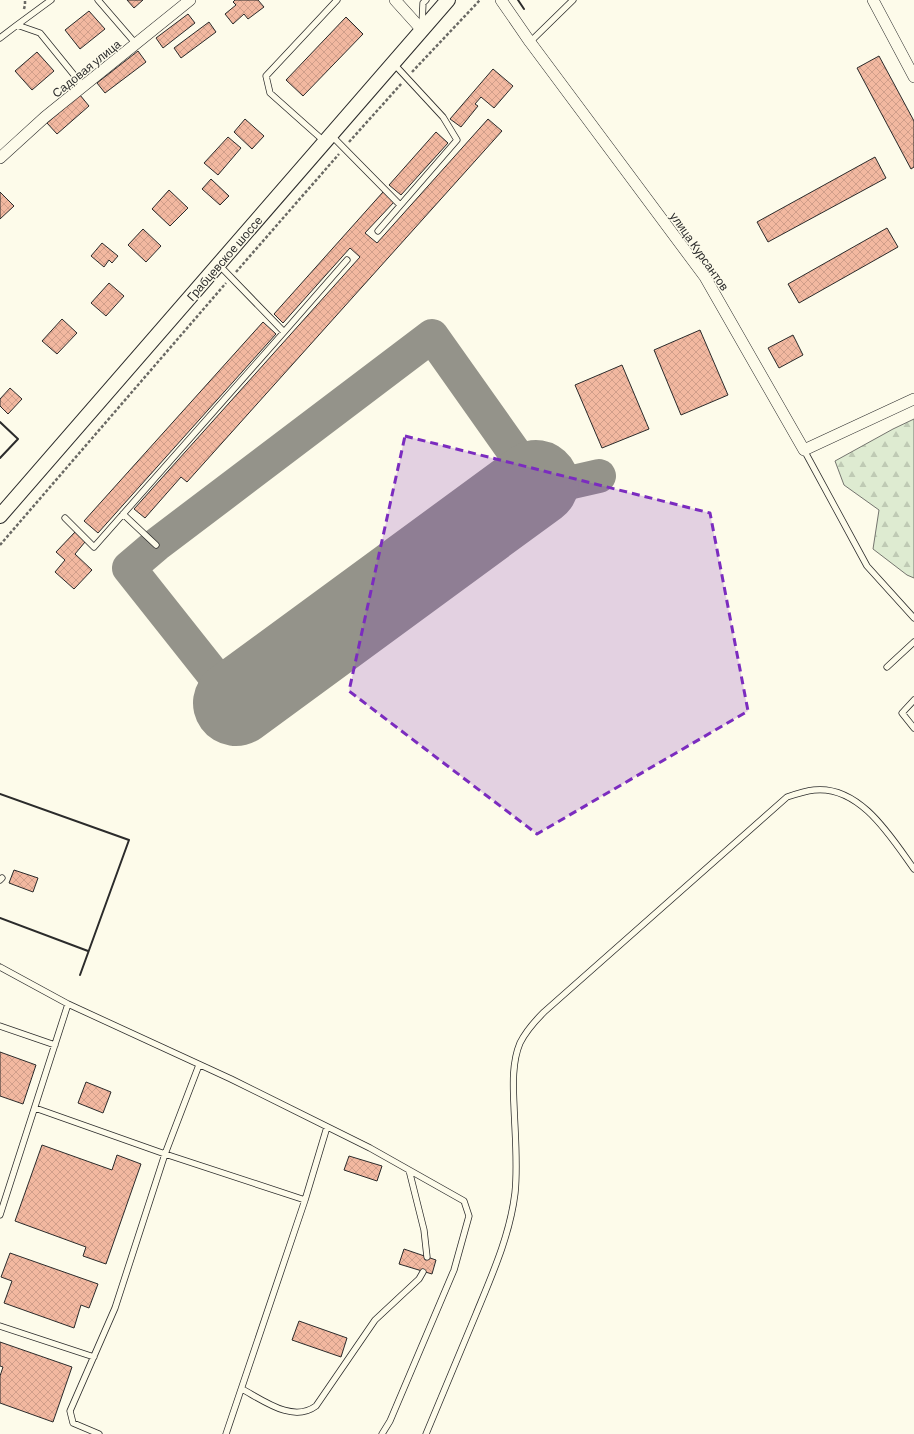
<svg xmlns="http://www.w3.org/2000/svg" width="914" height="1434" font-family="Barlow,sans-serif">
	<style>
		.forest { fill: url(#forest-firs); stroke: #74746e }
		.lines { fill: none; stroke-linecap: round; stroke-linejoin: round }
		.taxiway { stroke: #94938a; stroke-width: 34 }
		.runway { stroke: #94938a; stroke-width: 86 }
		.building { fill: url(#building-cross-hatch); stroke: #2b2b2b }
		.service-casing { stroke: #2b2b2b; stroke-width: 7 }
		.minor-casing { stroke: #2b2b2b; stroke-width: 12 }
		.tertiary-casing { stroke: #2b2b2b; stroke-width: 16 }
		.path { stroke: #6a6964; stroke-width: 2.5; stroke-dasharray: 3 2; stroke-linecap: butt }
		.service { stroke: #fdfbea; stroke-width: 5.5 }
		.minor { stroke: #fdfbea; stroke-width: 11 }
		.tertiary { stroke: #fdfbea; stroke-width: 14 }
		.wall { stroke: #2b2b2b; stroke-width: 2 }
		.marked { fill: #7b2cbf; fill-opacity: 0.2; stroke: #7b2cbf; stroke-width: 3; stroke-dasharray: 8 5; stroke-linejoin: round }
		.labels { text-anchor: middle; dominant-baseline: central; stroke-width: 3; stroke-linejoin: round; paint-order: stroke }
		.street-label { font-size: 12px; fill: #2b2b2b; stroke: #fdfbea }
	</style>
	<defs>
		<pattern id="forest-firs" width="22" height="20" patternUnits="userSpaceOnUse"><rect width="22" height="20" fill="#deebd1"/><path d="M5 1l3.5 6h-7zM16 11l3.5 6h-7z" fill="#bfcab4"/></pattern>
		<pattern id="building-cross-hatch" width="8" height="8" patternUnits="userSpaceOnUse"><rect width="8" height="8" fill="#f2b8a0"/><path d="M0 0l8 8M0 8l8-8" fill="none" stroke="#d09e8a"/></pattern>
	</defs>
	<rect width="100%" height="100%" fill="#fdfbea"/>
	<path class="forest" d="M 914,419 L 914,578 L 907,575 L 873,549 L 879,510 L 844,485 L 835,461 L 893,429 Z"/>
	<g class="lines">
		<path class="taxiway" d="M 236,703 L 129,568 L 156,545 L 432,336 L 536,483 L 555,486 L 599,476"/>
		<path class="runway" d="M 236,703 L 536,483"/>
	</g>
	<path class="building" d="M 127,0 L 143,0 L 134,8 Z
		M 235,0 L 258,0 L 264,7 L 248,19 L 244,14 L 233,24 L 225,14 L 236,5 L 233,2 Z
		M 89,11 L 105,29 L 80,49 L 65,30 Z
		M 188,14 L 195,23 L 163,48 L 156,38 Z
		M 346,17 L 363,34 L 303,96 L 286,80 Z
		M 209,22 L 216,32 L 181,58 L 174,48 Z
		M 138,51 L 146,62 L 105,93 L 97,83 Z
		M 37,52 L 54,71 L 32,90 L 15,71 Z
		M 879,56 L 914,121 L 914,167 L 911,169 L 857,68 Z
		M 493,69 L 513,86 L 494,108 L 481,97 L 475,104 L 478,106 L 461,127 L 450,119 Z
		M 80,95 L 89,106 L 57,134 L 47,123 Z
		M 245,119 L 264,136 L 252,149 L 234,132 Z
		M 488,119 L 502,131 L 187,482 L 181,477 L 145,518 L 134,509 L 360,257 L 350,248 L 283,323 L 274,314 L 383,192 L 394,202 L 365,233 L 377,243 Z
		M 436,132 L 448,143 L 401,195 L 389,185 Z
		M 228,137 L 241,148 L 218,175 L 204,163 Z
		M 875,157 L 886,178 L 768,242 L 757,222 Z
		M 211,179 L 229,196 L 220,205 L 202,189 Z
		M 169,190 L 188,208 L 170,226 L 152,209 Z
		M 0,192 L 14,206 L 0,219 Z
		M 887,228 L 898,247 L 799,303 L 788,284 Z
		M 143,229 L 161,246 L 146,262 L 128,245 Z
		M 102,243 L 118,256 L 112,263 L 109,260 L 104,267 L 91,256 Z
		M 109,283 L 124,296 L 106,316 L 91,303 Z
		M 62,319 L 77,333 L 57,354 L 42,341 Z
		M 263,322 L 276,334 L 98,533 L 84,521 Z
		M 700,330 L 728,395 L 681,415 L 654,350 Z
		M 793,335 L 803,355 L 779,368 L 768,348 Z
		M 622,365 L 649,429 L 602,448 L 575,385 Z
		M 10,388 L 22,399 L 8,414 L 0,406 L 0,399 Z
		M 75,532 L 85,542 L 75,554 L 92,570 L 74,589 L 55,572 L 65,560 L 56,552 Z
		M 14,870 L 38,878 L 33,892 L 9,883 Z
		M 0,1052 L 36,1065 L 23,1104 L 0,1096 Z
		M 86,1082 L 111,1092 L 103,1113 L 78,1103 Z
		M 42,1145 L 112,1170 L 117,1155 L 141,1164 L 106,1264 L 83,1256 L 86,1247 L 15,1221 Z
		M 349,1156 L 382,1166 L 377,1181 L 344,1170 Z
		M 404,1249 L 436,1260 L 432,1274 L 399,1264 Z
		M 10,1253 L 98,1284 L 89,1308 L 81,1305 L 74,1328 L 4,1303 L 12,1281 L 1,1277 Z
		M 299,1321 L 347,1338 L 341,1357 L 292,1340 Z
		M 0,1342 L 72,1367 L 53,1422 L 0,1403 L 0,1376 L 3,1367 L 0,1366 Z"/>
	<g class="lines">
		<defs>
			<path id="service" d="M 98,0 L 136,44
				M 422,24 L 423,3 L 426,0
				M 17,25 L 51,0
				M 0,38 L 17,25 L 40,33 L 83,86
				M 530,42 L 573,0
				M 332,136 L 400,205
				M 325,142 L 270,93 L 266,76 L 337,0
				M 378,231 L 457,140 L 443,117 L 394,64
				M 219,265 L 284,332 L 347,260
				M 804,450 L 867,566 L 914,618
				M 123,514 L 156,545
				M 65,518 L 94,547 L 284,332
				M 887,667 L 914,642
				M 914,700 L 902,713 L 914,728
				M 0,880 L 2,878
				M 0,967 L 68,1004 L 231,1079 L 370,1148 L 464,1201 L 469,1216 L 454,1270 L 390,1421 L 382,1434
				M 0,1026 L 55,1045
				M 35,1108 L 165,1154 L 305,1200
				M 409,1170 L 424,1230 L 427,1257
				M 0,1215 L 68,1004
				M 0,1326 L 94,1357
				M 242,1389 C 264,1401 293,1423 316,1406 L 375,1320 L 419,1279 L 423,1272
				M 99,1434 L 73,1423 L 70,1411 L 115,1308 L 165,1154 L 199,1065
				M 226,1434 L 305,1200 L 327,1127
				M 426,1434 C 443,1394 459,1354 476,1314 C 492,1275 510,1235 515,1193 C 518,1165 515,1134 514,1106 C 513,1085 512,1062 520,1043 C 526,1031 535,1021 544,1012 L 787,797 C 796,794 805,791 814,790 C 860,785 891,837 914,869"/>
			<path id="minor" d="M 395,0 L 422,30
				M 501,0 L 530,42 L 705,277 L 804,450 L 914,399
				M 873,0 L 914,77
				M 0,158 L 45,117 L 190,0"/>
			<path id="tertiary" d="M 0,516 L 448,0"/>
		</defs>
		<use href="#service" class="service-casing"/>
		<use href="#minor" class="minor-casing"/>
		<use href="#tertiary" class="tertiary-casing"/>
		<path class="path" d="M 24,9 L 25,5 L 25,0
			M 412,72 L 480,0
			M 349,142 L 402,83
			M 236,272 L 339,154
			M 0,545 L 226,283"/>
		<use href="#service" class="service"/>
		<use href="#minor" class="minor"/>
		<use href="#tertiary" class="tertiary"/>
		<path class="wall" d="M 518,0 L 524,9
			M 0,422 L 18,439 L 0,458
			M 0,794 L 129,840 L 80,975
			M 0,918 L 88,951"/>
	</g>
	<path class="marked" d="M 405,436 L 710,513 L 748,711 L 537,834 L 349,691 Z"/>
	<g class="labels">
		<g class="street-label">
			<text transform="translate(86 68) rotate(-39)">Садовая улица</text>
			<text transform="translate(700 251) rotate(55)">улица Курсантов</text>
			<text transform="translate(224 258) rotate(-49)">Грабцевское шоссе</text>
		</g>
	</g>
</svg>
